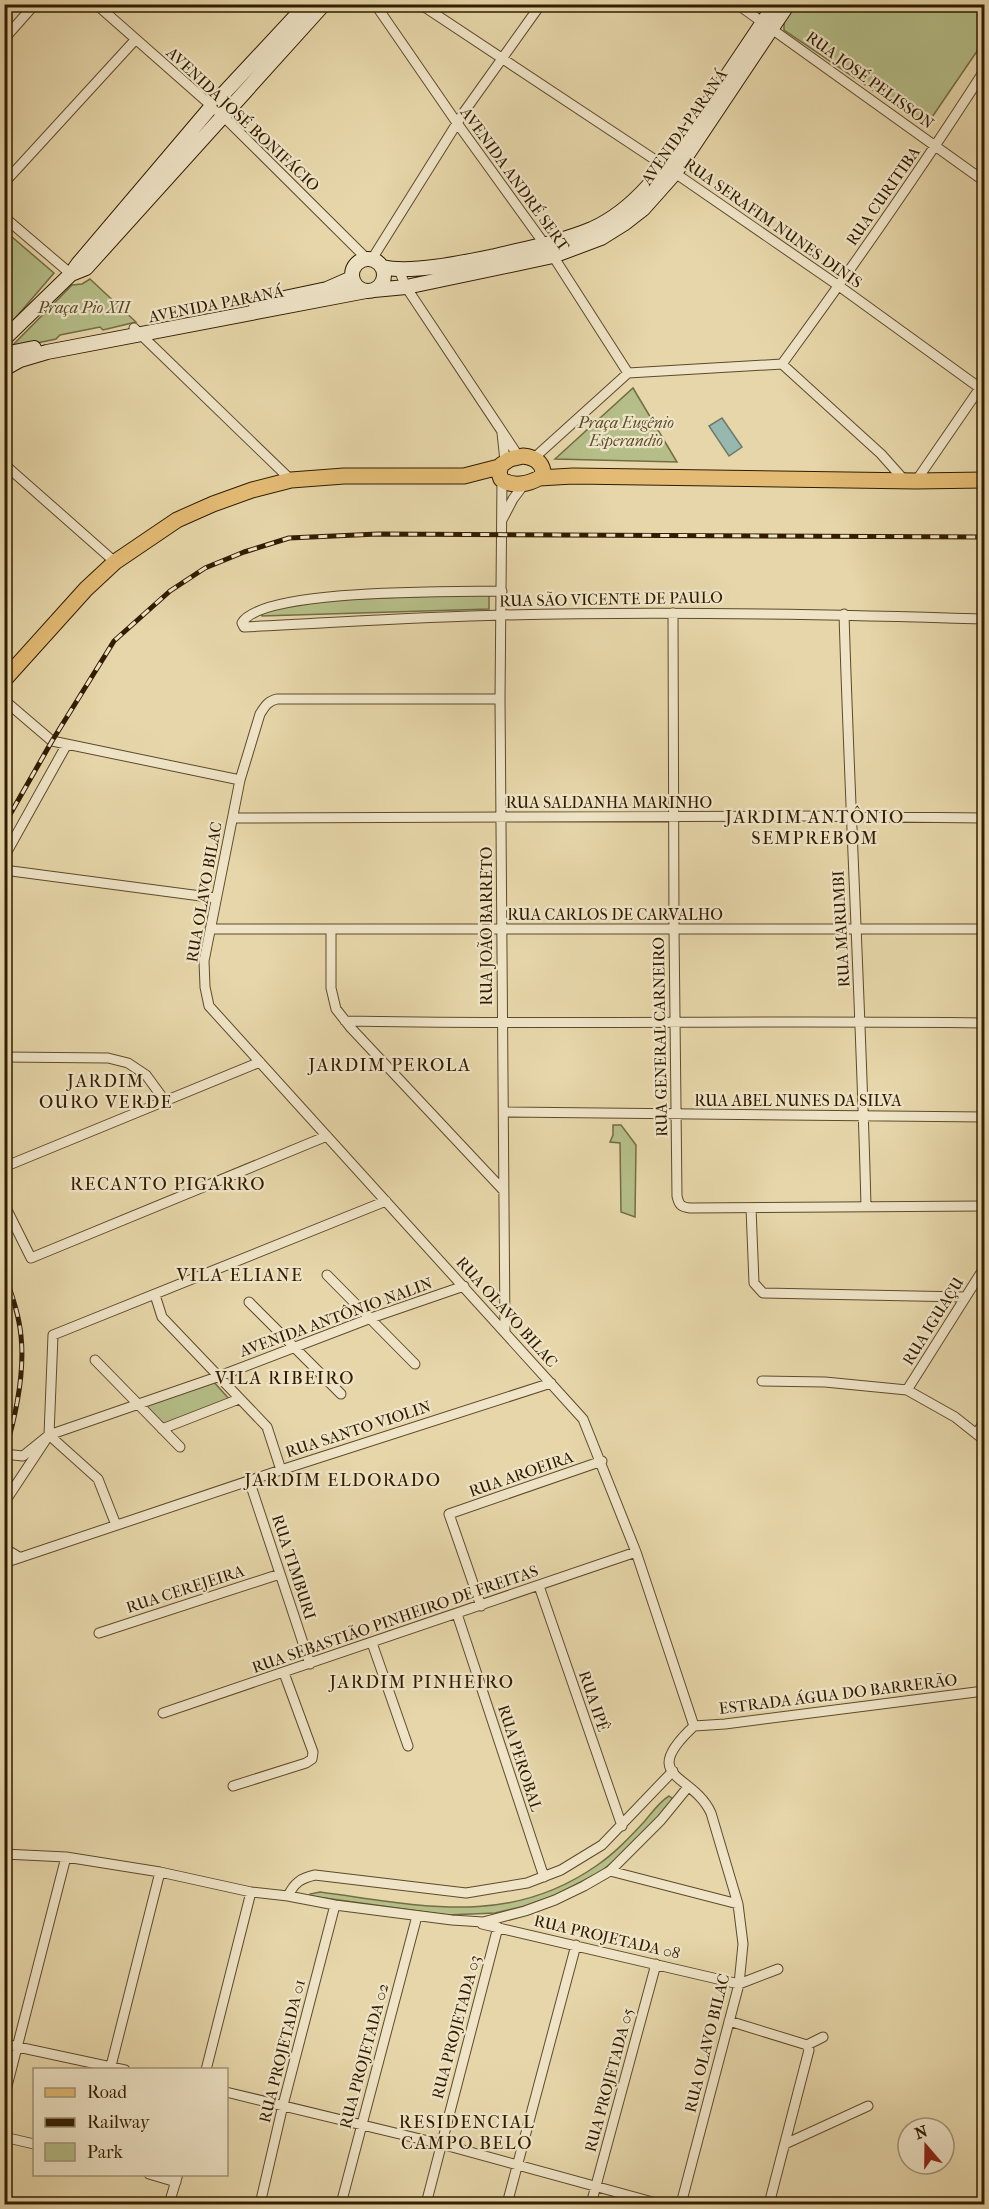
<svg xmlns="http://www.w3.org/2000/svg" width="989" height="2209" font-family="'IM FELL French Canon',serif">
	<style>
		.green { fill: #b5be88; stroke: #736d44; stroke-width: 1.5 }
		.water { fill: #97b8af; stroke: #6e7a69; stroke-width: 1.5 }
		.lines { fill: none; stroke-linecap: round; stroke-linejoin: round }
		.street-casing { stroke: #5e4a2a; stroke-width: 11 }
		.secondary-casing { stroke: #311c00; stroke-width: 16 }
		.primary-casing { stroke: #311c00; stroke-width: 17 }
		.street { stroke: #efe4c7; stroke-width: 9 }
		.secondary { stroke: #efe4c7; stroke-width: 14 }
		.primary { stroke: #e3bb74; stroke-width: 15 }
		.rail-casing { stroke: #311c00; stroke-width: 5 }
		.rail { stroke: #efe4c7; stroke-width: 3; stroke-dasharray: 9; stroke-linecap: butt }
		.labels { text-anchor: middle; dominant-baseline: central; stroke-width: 4.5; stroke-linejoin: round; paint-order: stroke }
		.street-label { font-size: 16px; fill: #311c00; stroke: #efe4c7 }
		.park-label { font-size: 16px; font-style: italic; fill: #594d29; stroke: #efe4c7 }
		.neighbourhood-label { font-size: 18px; letter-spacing: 1.5px; fill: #311c00; stroke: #efe4c7 }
	</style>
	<rect width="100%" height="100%" fill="#e6d6a9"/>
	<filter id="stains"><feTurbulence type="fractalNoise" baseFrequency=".00333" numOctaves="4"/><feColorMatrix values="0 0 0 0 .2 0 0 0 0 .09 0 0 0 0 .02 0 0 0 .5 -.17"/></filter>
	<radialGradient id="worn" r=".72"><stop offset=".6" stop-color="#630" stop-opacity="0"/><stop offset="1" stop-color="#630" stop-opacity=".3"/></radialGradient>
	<path class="green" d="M 794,5 L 984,5 L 984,41 L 928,123 L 923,124 L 784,30 L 784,19 Z
		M 5,231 L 54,273 L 5,330 Z
		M 90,279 L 136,322 L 103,330 L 100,327 L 60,335 L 56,339 L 14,348 L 13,345 L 72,285 L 82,284 Z
		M 633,388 L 677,462 L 555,459 Z
		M 489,594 L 489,609 L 262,616 L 261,614 L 275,609 L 325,600 Z
		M 613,1125 L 621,1125 L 636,1145 L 635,1217 L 621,1212 L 620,1143 L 610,1142 L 613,1135 Z
		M 212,1380 L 230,1400 L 165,1425 L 144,1406 Z
		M 669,1796 L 672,1798 L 671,1802 L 632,1847 L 600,1872 L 556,1895 L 525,1906 L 495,1913 L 447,1915 L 310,1896 L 310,1894 L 320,1892 C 419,1905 507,1928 596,1866 C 614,1854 629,1838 643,1823 C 651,1814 659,1802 669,1796 Z"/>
	<path class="water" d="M 722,418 L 742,447 L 729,456 L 709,426 Z"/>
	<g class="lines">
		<defs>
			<path id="street" d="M 96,4 L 222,115 L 367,259
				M 375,4 L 457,123 L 553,256 L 628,373
				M 420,4 L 675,173 L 839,286 L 984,391
				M 737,4 L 984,181
				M 4,39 L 35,4
				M 4,183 L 136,39
				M 4,217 L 71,274
				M 372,259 L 464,112 L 541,4
				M 399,270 L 406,287 L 519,457
				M 134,328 L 291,480
				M 782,364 C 852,268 920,171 984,71
				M 502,433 L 505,461
				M 534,458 L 628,373 L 782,364 L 881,454 L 905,481
				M 4,464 L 115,562
				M 502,480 L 500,699 L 505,1331
				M 916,481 L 984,382
				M 502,520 L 513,499 L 525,483
				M 502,591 C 458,592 261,588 242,623 L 244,627 C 330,623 416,617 503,615 C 663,611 824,614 984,619
				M 673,613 L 674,929 L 677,1196 C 679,1205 681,1207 690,1208 L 984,1206
				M 844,614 C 850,812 861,1009 866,1206
				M 500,699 L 277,699 C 268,701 265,706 260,714 L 240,780 L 204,961 L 205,987 L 209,1006 L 583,1419 L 636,1552 L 694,1726
				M 4,700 L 52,741 L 240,780
				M 233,818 L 802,816 L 984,818
				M 4,857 L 67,744
				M 4,870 L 216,898
				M 210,929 L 984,929
				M 331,929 L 331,988 L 336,1009 L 351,1028 L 504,1191
				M 345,1021 C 558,1025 771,1020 984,1023
				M 4,1057 L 108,1058 L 128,1063 L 146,1075 L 165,1101
				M 504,1112 L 984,1117
				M 4,1167 L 260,1062
				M 4,1204 L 31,1258 L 327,1136
				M 751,1208 L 754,1283 L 763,1293 L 965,1297
				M 327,1275 L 415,1364
				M 155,1295 L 162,1317 L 267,1427 L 281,1470
				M 249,1302 L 341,1394
				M 95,1360 L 180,1447
				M 762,1381 L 825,1382 L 907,1390 L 955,1417 L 984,1440
				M 907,1390 L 984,1268
				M 162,1429 L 239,1399
				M 977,1433 L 984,1422
				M 49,1435 L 98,1479 L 116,1525
				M 4,1454 L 23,1456 L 49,1435 L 217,1377 L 371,1318 L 464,1286
				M 249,1480 L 310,1664
				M 4,1503 L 49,1435 L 53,1335 L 386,1201
				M 4,1548 L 19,1557
				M 4,1563 L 281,1470 L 551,1383
				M 539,1586 L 622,1826
				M 481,1606 L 449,1514 L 602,1461
				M 457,1614 L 544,1877
				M 99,1633 L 280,1574
				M 372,1643 L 408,1746
				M 163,1713 L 636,1552
				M 694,1726 L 725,1724 L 984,1691
				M 233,1786 L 306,1763 L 312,1759 L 313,1752 L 284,1673
				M 4,1854 L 66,1857 L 160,1872 L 251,1892 L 288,1896 L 335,1905 L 452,1920 L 483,1922 L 525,1911 L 555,1900 L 584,1886 L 610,1871 L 661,1820 L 688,1787
				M 610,1871 L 738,1904
				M 288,1896 C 294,1883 301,1878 315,1875 L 466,1893 L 527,1883 L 561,1870 L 602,1845 L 673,1771
				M 482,1924 L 739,1984 L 778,1969
				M 729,2021 L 807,2045 L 823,2037
				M 4,2044 L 125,2070
				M 111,2066 L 160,1872
				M 206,2070 L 251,1892
				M 226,2092 L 441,2144 L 660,2204
				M 4,2098 L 66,1857
				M 4,2137 L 34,2144
				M 785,2144 L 868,2106
				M 149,2174 L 176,2182
				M 169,2204 L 178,2174
				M 260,2204 L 283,2105 L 335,1905
				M 341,2204 L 417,1916
				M 426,2204 L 498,1927
				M 507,2204 L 576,1945
				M 591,2204 L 656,1964
				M 681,2204 L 739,1984 L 743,1944 L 738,1904 L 711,1813 C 693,1773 637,1779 694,1726
				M 769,2204 L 809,2050 L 807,2045"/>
			<path id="secondary" d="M352 275a16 16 0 1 1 32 0a16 16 0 1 1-32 0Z
				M 382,267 C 411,274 466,262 495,256 C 528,248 561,242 592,229 C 645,205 674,152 706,107 C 729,73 752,39 775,4
				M 71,274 L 86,268 L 324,4
				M 374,290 L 406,287 L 553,256 L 601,238 L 625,223 L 643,209 L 675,173 L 788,4
				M 256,304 L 327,289 L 352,278
				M 4,339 L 71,274 L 78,264 L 212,106 L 307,4
				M 4,354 L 34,348
				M 4,369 L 20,360 L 47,352 L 366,291"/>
			<path id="primary" d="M 523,456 C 533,457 541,461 543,471 L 541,477 C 529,484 513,488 501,479 L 499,473 L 501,465 L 510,459 Z
				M 539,478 L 573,476 L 916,481 L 984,480
				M 4,680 L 86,589 L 115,562 L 177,520 L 213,504 L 252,490 L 291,480 L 344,476 L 464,476 L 499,467"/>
		</defs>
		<use href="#street" class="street-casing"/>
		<use href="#secondary" class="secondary-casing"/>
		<use href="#primary" class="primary-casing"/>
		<use href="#street" class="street"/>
		<use href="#secondary" class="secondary"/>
		<use href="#primary" class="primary"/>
		<defs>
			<path id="rail" d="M 4,825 L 52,741 L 114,641 L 170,591 L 205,568 L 244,552 L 289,538 L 378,534 L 984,537
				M 4,1274 C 12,1294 19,1315 21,1336 C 25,1374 15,1419 4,1455"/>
		</defs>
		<use href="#rail" class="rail-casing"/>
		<use href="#rail" class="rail"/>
	</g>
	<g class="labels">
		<g class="street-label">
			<text transform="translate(870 80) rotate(36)">RUA JOSÉ PELISSON</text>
			<text transform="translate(243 119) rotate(43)">AVENIDA JOSÉ BONIFÁCIO</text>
			<text transform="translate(684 127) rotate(-55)">AVENIDA PARANÁ</text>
			<text transform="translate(515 179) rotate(54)">AVENIDA ANDRÉ SERT</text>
			<text transform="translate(883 196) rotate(-55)">RUA CURITIBA</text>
			<text transform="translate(773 223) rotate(35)">RUA SERAFIM NUNES DINIS</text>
			<text transform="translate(216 304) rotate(-11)">AVENIDA PARANÁ</text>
			<text transform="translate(611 599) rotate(-1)">RUA SÃO VICENTE DE PAULO</text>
			<text x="609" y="802">RUA SALDANHA MARINHO</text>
			<text transform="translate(204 892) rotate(-80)">RUA OLAVO BILAC</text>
			<text x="615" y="914">RUA CARLOS DE CARVALHO</text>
			<text transform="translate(486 926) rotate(-90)">RUA JOÃO BARRETO</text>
			<text transform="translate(841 929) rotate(-93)">RUA MARUMBI</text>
			<text transform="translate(660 1037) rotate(-91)">RUA GENERAL CARNEIRO</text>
			<text x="798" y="1100">RUA ABEL NUNES DA SILVA</text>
			<text transform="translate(507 1312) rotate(48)">RUA OLAVO BILAC</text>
			<text transform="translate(336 1317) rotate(-20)">AVENIDA ANTÔNIO NALIN</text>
			<text transform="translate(933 1321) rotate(-58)">RUA IGUAÇU</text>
			<text transform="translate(358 1429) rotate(-18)">RUA SANTO VIOLIN</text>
			<text transform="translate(521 1474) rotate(-19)">RUA AROEIRA</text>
			<text transform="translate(294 1567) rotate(72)">RUA TIMBURI</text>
			<text transform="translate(185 1589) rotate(-18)">RUA CEREJEIRA</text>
			<text transform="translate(395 1619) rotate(-19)">RUA SEBASTIÃO PINHEIRO DE FREITAS</text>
			<text transform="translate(838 1694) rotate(-7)">ESTRADA ÁGUA DO BARRERÃO</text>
			<text transform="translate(594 1701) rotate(71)">RUA IPÊ</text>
			<text transform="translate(520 1758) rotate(72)">RUA PEROBAL</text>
			<text transform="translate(607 1937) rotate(13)">RUA PROJETADA 08</text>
			<text transform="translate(456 2027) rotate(-75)">RUA PROJETADA 03</text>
			<text transform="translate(707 2043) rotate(-76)">RUA OLAVO BILAC</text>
			<text transform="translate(282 2051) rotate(-76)">RUA PROJETADA 01</text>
			<text transform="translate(364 2056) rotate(-75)">RUA PROJETADA 02</text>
			<text transform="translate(609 2080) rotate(-75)">RUA PROJETADA 05</text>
		</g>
		<g class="park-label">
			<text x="84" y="307">Praça Pio XII</text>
			<text x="626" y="422">Praça Eugênio<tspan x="626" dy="18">Esperandio</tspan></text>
		</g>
		<g class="neighbourhood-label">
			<text x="815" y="817">JARDIM ANTÔNIO<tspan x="815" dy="21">SEMPREBOM</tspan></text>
			<text x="390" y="1065">JARDIM PEROLA</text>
			<text x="106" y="1081">JARDIM<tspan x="106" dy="21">OURO VERDE</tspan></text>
			<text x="168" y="1184">RECANTO PIGARRO</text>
			<text x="240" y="1275">VILA ELIANE</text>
			<text x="285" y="1378">VILA RIBEIRO</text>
			<text x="343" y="1480">JARDIM ELDORADO</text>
			<text x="422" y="1682">JARDIM PINHEIRO</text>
			<text x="467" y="2122">RESIDENCIAL<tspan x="467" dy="21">CAMPO BELO</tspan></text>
		</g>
	</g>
	<rect width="989" height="2209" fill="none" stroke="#e6d6a9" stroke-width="24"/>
	<rect x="6" y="6" width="977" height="2197" fill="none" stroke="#311c00" stroke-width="3"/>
	<rect x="12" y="12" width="965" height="2185" fill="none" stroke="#311c00" stroke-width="1.5"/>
	<rect x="33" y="2068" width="195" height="108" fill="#efe4c7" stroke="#a39477" stroke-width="1.5"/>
	<rect x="45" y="2088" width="30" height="9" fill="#e3bb74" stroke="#a39477" stroke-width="1.5"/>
	<text x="87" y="2098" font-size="18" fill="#311c00">Road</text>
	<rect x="45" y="2118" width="30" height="9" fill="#311c00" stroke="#a39477" stroke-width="1.5"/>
	<text x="87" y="2128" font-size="18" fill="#311c00">Railway</text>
	<rect x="45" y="2143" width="30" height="18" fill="#b5be88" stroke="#a39477" stroke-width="1.5"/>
	<text x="87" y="2158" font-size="18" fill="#311c00">Park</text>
	<g transform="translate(926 2146) rotate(340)"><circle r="28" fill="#efe4c7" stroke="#a39477" stroke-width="1.5"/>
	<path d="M0-4.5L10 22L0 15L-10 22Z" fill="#8f2418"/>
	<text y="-9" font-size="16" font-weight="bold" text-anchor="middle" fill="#311c00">N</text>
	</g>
	<rect width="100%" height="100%" filter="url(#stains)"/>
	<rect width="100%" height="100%" fill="url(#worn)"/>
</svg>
